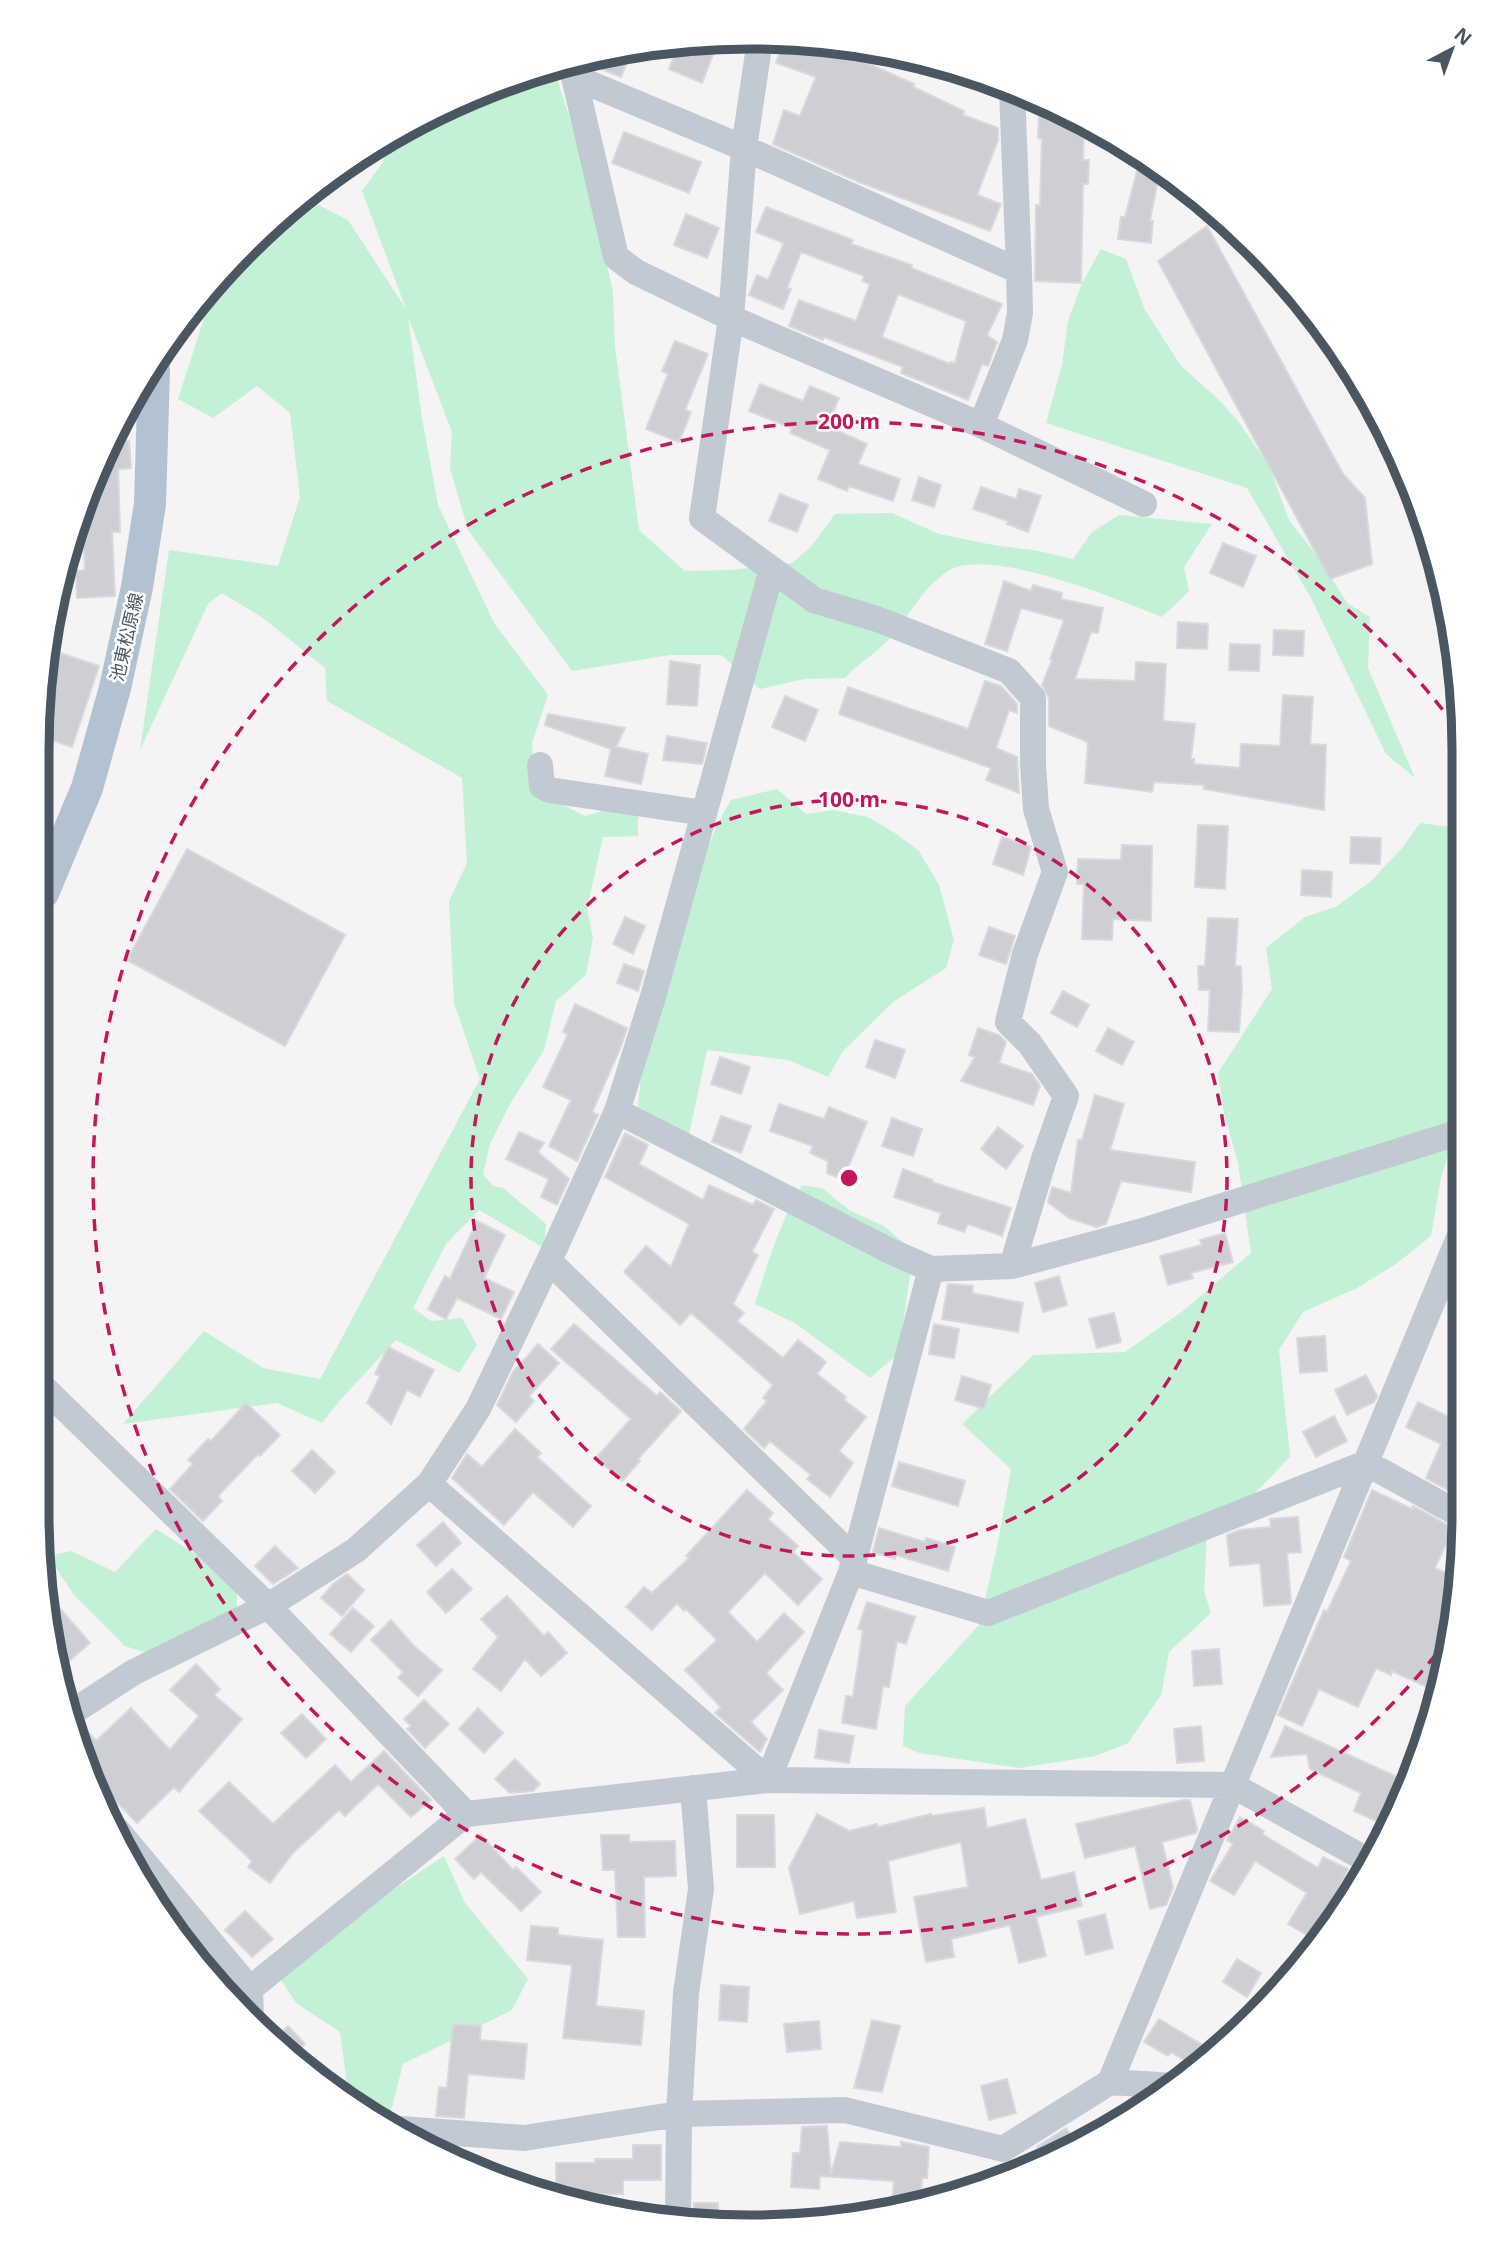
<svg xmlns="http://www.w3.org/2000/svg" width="1501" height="2264" font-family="'Noto Sans','Noto Sans JP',sans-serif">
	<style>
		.green { fill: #c3f1d5 }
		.building { fill: #cdcfd5; stroke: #d7d9de; stroke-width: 2; fill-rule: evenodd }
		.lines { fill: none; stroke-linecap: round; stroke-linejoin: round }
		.minor { stroke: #c1cad2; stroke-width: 26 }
		.major { stroke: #b3c2d1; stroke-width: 32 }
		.ring { fill: none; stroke: #c2185b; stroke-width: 3.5; stroke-dasharray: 12 9 }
		.labels { text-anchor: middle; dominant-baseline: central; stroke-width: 5; stroke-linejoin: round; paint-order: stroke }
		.street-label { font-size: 18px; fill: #4a5661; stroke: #fff }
		.rim { fill: none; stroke: #4a5661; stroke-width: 9 }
		.centre { fill: #c2185b; stroke: #fff; stroke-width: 3.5 }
		.ring-label { font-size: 21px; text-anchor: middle; font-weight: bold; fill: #c2185b; stroke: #fff; stroke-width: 5; stroke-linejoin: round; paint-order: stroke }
	</style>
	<rect width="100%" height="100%" fill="#f5f3f3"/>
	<path class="green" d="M 553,66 L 578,144 L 613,291 L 615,346 L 639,530 L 685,571 L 732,570 L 792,563 L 811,547 L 835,514 L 892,513 L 939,534 L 993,545 L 1039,551 L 1073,559 L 1092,532 L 1119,515 L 1212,524 L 1184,567 L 1189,591 L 1162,617 C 1119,600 988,545 948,571 C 922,588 909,617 889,639 C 876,654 858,663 845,678 L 804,679 L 760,689 L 721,655 L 670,655 L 572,671 L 468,530 L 450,468 L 452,432 L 408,317 L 422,418 L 438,505 L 494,623 L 548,695 L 532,743 L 535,791 L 585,816 L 638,801 L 638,836 L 603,837 L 587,909 L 593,938 L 586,975 L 556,1001 L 544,1050 L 510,1104 L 490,1144 L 483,1174 L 493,1186 L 503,1188 L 546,1224 L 544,1248 L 479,1210 L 446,1244 L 413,1308 L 431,1321 L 462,1318 L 477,1345 L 459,1373 L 396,1340 L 341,1399 L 322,1423 L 277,1403 L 123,1424 L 204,1331 L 263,1368 L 320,1379 L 480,1079 L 454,1003 L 449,901 L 467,863 L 462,778 L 327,701 L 325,668 L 263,618 L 222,593 L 208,604 L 140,750 L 169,550 L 278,566 L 300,497 L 290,413 L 257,386 L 213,418 L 178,399 L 209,303 L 307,199 L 348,220 L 406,309 L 362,191 L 383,162 L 384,142 L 435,110 Z
		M 1101,249 L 1126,259 L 1145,310 L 1181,366 L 1219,400 L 1238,421 L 1269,466 L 1289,520 L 1317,556 L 1348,604 L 1370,617 L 1368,668 L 1415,778 L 1386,754 L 1312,600 L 1247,488 L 1046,423 L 1062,365 L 1068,321 L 1082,283 Z
		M 777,789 L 806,814 L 834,810 L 868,817 L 895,833 L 919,851 L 939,885 L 954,940 L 946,968 L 893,1002 L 843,1051 L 828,1077 L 788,1060 L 707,1050 L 689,1135 L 638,1107 L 641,1076 L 668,992 L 691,889 L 717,825 L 731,800 Z
		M 1420,823 L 1449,827 L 1462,868 L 1461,1114 L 1441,1178 L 1431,1236 L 1396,1264 L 1357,1288 L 1303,1312 L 1279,1350 L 1290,1457 L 1254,1494 L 1208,1518 L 1204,1591 L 1211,1613 L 1169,1652 L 1161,1695 L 1128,1743 L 1095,1756 L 1020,1768 L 919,1753 L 903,1746 L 905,1706 L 979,1625 L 997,1547 L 1011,1469 L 962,1424 L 1033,1355 L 1125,1352 L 1183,1311 L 1251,1253 L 1238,1163 L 1224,1113 L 1218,1073 L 1272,989 L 1266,948 L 1305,917 L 1337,906 L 1370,882 L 1403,847 Z
		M 802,1185 L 822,1188 L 849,1210 L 884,1226 L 904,1243 L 912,1261 L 899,1353 L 870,1378 L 795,1323 L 755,1304 C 768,1262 780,1222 802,1185 Z
		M 156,1529 L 219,1569 L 237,1590 L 237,1621 L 163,1658 L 125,1646 L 74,1595 L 48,1556 L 71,1551 L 115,1572 Z
		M 444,1856 L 465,1903 L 528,1979 L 512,2010 L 403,2064 L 391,2111 L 360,2105 L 349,2099 L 340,2032 L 296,2003 L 274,1969 Z
		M 177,1931 L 236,1986 L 229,1998 L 214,1984 L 174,1932 Z
		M 635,2202 L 666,2221 L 620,2215 Z"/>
	<path class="building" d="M 687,41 L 714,52 L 702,83 L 669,69 L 680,42 Z
		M 784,41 L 815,42 L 867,63 L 914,84 L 913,87 L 964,111 L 963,115 L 998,128 L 998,140 L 977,195 L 1001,204 L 990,231 L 859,182 L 773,144 L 784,110 L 800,116 L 816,77 L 776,63 Z
		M 632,50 L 621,77 L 586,63 L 583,58 Z
		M 1039,115 L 1071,116 L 1084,122 L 1083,160 L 1089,160 L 1088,184 L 1083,184 L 1081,283 L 1035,281 L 1036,205 L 1040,205 L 1042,139 L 1038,138 Z
		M 624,132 L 701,162 L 689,193 L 612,163 Z
		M 1141,156 L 1160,170 L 1150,220 L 1153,221 L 1151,243 L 1118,239 L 1121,217 L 1125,217 Z
		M 766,207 L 853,240 L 851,244 L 912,265 L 911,268 L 1002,304 L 987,335 L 997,342 L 988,366 L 982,364 L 968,400 L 901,373 L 903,367 L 824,337 L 823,340 L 789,326 L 799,300 L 856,321 L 870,284 L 862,281 L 864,276 L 801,252 L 787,288 L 791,289 L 783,309 L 749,295 L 757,275 L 768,280 L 784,243 L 756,232 ZM 898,294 L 966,321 L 955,363 L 951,362 L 950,364 L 882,337 Z
		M 686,214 L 719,228 L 707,258 L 674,245 Z
		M 1207,226 L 1343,474 L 1365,498 L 1372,564 L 1330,579 L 1158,261 Z
		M 675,341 L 708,354 L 685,410 L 691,412 L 679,442 L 646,429 L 668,374 L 662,371 Z
		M 760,384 L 803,401 L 810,386 L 839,398 L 827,426 L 867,444 L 858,464 L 900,479 L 893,501 L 849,486 L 847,491 L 818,479 L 830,450 L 790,433 L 792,428 L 749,411 Z
		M 116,427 L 117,442 L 129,441 L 131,468 L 118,469 L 120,532 L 112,532 L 115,596 L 77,598 L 76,571 L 85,570 L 82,511 L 110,435 Z
		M 919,477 L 941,485 L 934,507 L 912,500 Z
		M 981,487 L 1016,499 L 1019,489 L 1041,496 L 1028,532 L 1007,524 L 1008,521 L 973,509 Z
		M 780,494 L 808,505 L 797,532 L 769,521 Z
		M 1223,543 L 1256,556 L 1243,587 L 1210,573 Z
		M 1004,581 L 1031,591 L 1033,585 L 1062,593 L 1061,599 L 1103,608 L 1098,633 L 1091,632 L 1075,679 L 1135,681 L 1136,662 L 1166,664 L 1163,721 L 1195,724 L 1191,759 L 1194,759 L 1194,764 L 1240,768 L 1241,744 L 1280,746 L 1283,695 L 1313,697 L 1310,744 L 1326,745 L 1324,810 L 1204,789 L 1204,785 L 1154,782 L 1152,792 L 1085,783 L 1088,742 L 1049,726 L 1049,698 L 1042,685 L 1052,660 L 1050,659 L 1064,620 L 1021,608 L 1007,651 L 985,644 Z
		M 1178,622 L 1208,624 L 1207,649 L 1177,648 Z
		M 1274,630 L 1304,631 L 1303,656 L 1273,655 Z
		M 1230,644 L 1260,645 L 1259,671 L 1229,670 Z
		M 45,648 L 99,666 L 72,747 L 43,737 Z
		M 670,661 L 700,665 L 697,706 L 667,704 Z
		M 985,681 L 1001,686 L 1017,704 L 1017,713 L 1009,710 L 996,748 L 1017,757 L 1019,793 L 986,780 L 991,768 L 839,714 L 848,687 L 968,729 Z
		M 785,696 L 818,710 L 805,741 L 772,727 Z
		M 548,714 L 625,728 L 616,747 L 648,754 L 641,784 L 605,776 L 611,749 L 545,725 Z
		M 667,736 L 707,743 L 702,764 L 663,760 Z
		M 1198,825 L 1228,826 L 1225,889 L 1195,887 Z
		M 1002,837 L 1031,847 L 1023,875 L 993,864 Z
		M 1351,837 L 1381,838 L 1380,864 L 1350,863 Z
		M 1122,845 L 1152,846 L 1151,921 L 1113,919 L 1112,940 L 1082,939 L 1084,884 L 1077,884 L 1078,859 L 1121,860 Z
		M 187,849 L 345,935 L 285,1046 L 127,960 Z
		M 1302,870 L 1332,872 L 1331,897 L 1301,895 Z
		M 625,917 L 645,926 L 633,954 L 613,944 Z
		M 1208,918 L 1238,919 L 1235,966 L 1241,966 L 1242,989 L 1239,1032 L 1208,1031 L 1210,990 L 1199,990 L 1198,966 L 1205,966 Z
		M 989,927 L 1015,936 L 1006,964 L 979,955 Z
		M 624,964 L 644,971 L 638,991 L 617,983 Z
		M 1063,991 L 1089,1005 L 1077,1027 L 1051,1013 Z
		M 575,1004 L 627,1028 L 620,1049 L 592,1112 L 598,1115 L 577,1161 L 549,1146 L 571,1100 L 543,1087 L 568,1034 L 563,1032 Z
		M 978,1028 L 999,1035 L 1006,1042 L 999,1063 L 1032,1074 L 1040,1086 L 1033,1105 L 961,1081 L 975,1057 L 969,1055 Z
		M 1108,1028 L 1134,1042 L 1122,1065 L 1096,1051 Z
		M 875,1040 L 905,1050 L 895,1078 L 866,1067 Z
		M 720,1057 L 750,1067 L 741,1094 L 711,1084 Z
		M 1095,1095 L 1124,1104 L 1110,1150 L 1195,1162 L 1191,1192 L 1121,1181 L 1106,1224 L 1096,1227 L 1069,1218 L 1048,1202 L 1052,1187 L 1071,1193 L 1078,1140 L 1082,1140 Z
		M 779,1104 L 824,1119 L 829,1107 L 867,1122 L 843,1180 L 827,1173 L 828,1161 L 810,1153 L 813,1146 L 770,1131 Z
		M 721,1116 L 751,1126 L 741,1153 L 712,1142 Z
		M 892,1118 L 922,1129 L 913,1156 L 882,1146 Z
		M 998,1127 L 1023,1146 L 1006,1169 L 981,1149 Z
		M 519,1132 L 544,1143 L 538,1152 L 569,1179 L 557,1205 L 541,1197 L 549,1179 L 506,1159 Z
		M 625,1133 L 648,1145 L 639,1164 L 703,1200 L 709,1185 L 753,1205 L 756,1200 L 774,1209 L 752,1252 L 758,1255 L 733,1304 L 744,1313 L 737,1321 L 783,1358 L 798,1340 L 826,1362 L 817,1374 L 846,1397 L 844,1400 L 866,1417 L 839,1451 L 853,1463 L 830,1497 L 807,1479 L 811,1475 L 770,1441 L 764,1448 L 744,1429 L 767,1401 L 763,1398 L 773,1385 L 691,1313 L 680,1325 L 624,1272 L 646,1246 L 671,1267 L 689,1224 L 605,1177 Z
		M 903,1169 L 933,1180 L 932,1182 L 1011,1208 L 1002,1236 L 968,1224 L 964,1232 L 938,1223 L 941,1213 L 894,1197 Z
		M 477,1221 L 505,1235 L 484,1278 L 514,1292 L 501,1319 L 457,1298 L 446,1319 L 428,1309 L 445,1276 L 450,1279 Z
		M 1225,1233 L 1233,1262 L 1191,1273 L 1193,1278 L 1168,1285 L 1160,1256 L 1202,1245 L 1200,1240 Z
		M 1059,1276 L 1067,1305 L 1043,1312 L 1035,1283 Z
		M 948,1284 L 973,1286 L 972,1293 L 1023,1303 L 1018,1332 L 942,1319 Z
		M 1114,1313 L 1121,1342 L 1097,1348 L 1089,1319 Z
		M 574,1324 L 657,1396 L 660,1392 L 681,1411 L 638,1459 L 640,1461 L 622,1481 L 596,1458 L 631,1419 L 551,1349 Z
		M 934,1324 L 959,1329 L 954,1358 L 929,1354 Z
		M 1325,1336 L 1327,1371 L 1300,1373 L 1297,1338 Z
		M 538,1344 L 559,1363 L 529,1396 L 534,1401 L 516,1422 L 497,1405 L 513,1372 Z
		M 388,1347 L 434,1370 L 420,1397 L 407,1390 L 391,1424 L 367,1403 L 380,1376 L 375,1374 Z
		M 1366,1375 L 1377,1396 L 1374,1402 L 1347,1415 L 1335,1390 Z
		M 962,1376 L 991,1385 L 984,1409 L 955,1400 Z
		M 1418,1402 L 1453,1419 L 1459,1405 L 1459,1472 L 1450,1491 L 1426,1478 L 1441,1444 L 1406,1427 Z
		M 246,1403 L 280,1435 L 260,1456 L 258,1454 L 218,1496 L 222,1501 L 203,1521 L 170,1489 L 193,1464 L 188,1460 L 208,1439 L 211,1441 Z
		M 1334,1416 L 1347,1441 L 1316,1457 L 1303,1432 Z
		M 515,1429 L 541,1453 L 537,1457 L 591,1506 L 573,1527 L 533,1492 L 504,1525 L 452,1478 L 467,1454 L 482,1467 Z
		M 312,1450 L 335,1472 L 315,1493 L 292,1471 Z
		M 899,1462 L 965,1481 L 958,1506 L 892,1486 Z
		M 747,1490 L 773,1513 L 768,1519 L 798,1546 L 793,1552 L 822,1579 L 798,1605 L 765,1573 L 728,1612 L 757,1642 L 784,1613 L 804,1632 L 766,1673 L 783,1690 L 751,1722 L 767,1739 L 760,1752 L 715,1713 L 721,1707 L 685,1670 L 717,1640 L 686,1609 L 684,1611 L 677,1603 L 652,1630 L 626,1607 L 644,1587 L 652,1593 L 689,1558 L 686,1556 Z
		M 1372,1490 L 1412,1509 L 1413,1506 L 1453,1528 L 1435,1568 L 1458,1579 L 1458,1607 L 1438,1692 L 1392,1671 L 1391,1675 L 1376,1668 L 1358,1707 L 1319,1689 L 1302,1726 L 1278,1715 L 1324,1610 L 1327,1612 L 1351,1561 L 1344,1557 Z
		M 1298,1517 L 1301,1552 L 1287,1553 L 1291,1602 L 1290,1604 L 1264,1606 L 1260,1563 L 1230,1566 L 1227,1535 L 1240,1530 L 1271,1527 L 1270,1519 Z
		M 443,1522 L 461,1543 L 436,1566 L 417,1545 Z
		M 879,1528 L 925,1542 L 926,1538 L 955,1547 L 948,1571 L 896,1555 L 895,1559 L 873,1552 Z
		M 275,1546 L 298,1568 L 273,1584 L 255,1566 Z
		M 452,1569 L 472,1589 L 446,1613 L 427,1592 Z
		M 347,1574 L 364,1590 L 342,1616 L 321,1598 L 334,1583 Z
		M 43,1589 L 90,1643 L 58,1671 L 43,1607 Z
		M 507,1596 L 544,1636 L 548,1632 L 567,1653 L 541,1676 L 525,1659 L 501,1691 L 473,1669 L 498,1637 L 481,1619 Z
		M 867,1602 L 915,1617 L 906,1644 L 897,1641 L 889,1687 L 883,1686 L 876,1729 L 842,1723 L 846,1696 L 853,1697 L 863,1630 L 858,1629 Z
		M 353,1608 L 374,1626 L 351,1652 L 330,1634 Z
		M 391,1620 L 414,1646 L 442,1670 L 418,1696 L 398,1678 L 403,1672 L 371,1640 Z
		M 1219,1649 L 1222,1684 L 1194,1686 L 1192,1651 Z
		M 196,1664 L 220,1689 L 214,1695 L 242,1719 L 179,1792 L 174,1787 L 137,1823 L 89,1773 L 75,1744 L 88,1732 L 96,1741 L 131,1708 L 170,1750 L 199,1716 L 170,1690 Z
		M 424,1700 L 449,1724 L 425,1748 L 407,1729 L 411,1726 L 404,1719 Z
		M 478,1708 L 503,1733 L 484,1753 L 459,1729 Z
		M 302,1714 L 326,1739 L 306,1758 L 281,1733 Z
		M 1201,1726 L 1204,1761 L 1177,1763 L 1174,1729 Z
		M 1285,1726 L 1406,1781 L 1387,1826 L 1354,1811 L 1361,1793 L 1310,1769 L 1307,1754 L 1271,1757 Z
		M 819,1730 L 854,1736 L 849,1763 L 815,1758 Z
		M 384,1751 L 431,1800 L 411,1817 L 378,1784 L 345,1816 L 339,1810 L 293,1853 L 270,1883 L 248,1867 L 252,1861 L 199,1811 L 229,1782 L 273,1824 L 335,1765 L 351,1782 Z
		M 515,1759 L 540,1784 L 533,1791 L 510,1793 L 495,1779 Z
		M 1183,1800 L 1190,1800 L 1197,1829 L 1196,1833 L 1162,1842 L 1173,1888 L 1166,1905 L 1150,1909 L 1135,1846 L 1085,1858 L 1076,1824 Z
		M 984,1808 L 987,1828 L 1025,1819 L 1041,1880 L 1074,1872 L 1082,1906 L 1036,1917 L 1046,1956 L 1019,1963 L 1010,1925 L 951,1939 L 954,1957 L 926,1962 L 914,1897 L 968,1887 L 961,1842 L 888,1861 L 896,1912 L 857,1918 L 854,1901 L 800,1914 L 789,1868 L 817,1814 L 849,1831 L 877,1824 L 878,1827 L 931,1814 L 932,1816 Z
		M 737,1815 L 774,1815 L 775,1867 L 737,1867 Z
		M 1240,1817 L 1264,1831 L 1262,1834 L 1318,1868 L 1323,1857 L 1348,1869 L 1331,1907 L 1312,1938 L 1288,1924 L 1307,1893 L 1255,1861 L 1234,1895 L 1210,1881 L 1233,1844 L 1227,1840 Z
		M 481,1835 L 513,1870 L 516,1867 L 541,1892 L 521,1911 L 481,1872 L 474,1879 L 455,1859 Z
		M 601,1835 L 629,1835 L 629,1842 L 675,1841 L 676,1876 L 644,1877 L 645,1937 L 618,1937 L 615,1870 L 603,1870 Z
		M 245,1911 L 273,1939 L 252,1957 L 225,1930 Z
		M 1105,1914 L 1113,1948 L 1086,1955 L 1078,1921 Z
		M 531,1926 L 558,1928 L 558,1935 L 603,1940 L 596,2006 L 644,2011 L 641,2045 L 563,2038 L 572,1965 L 527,1960 Z
		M 1237,1959 L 1261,1973 L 1247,1997 L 1223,1982 Z
		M 721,1985 L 749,1987 L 747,2022 L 719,2020 Z
		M 1159,2019 L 1214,2052 L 1197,2068 L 1171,2052 L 1168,2056 L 1144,2042 Z
		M 872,2020 L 900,2026 L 882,2092 L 854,2088 Z
		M 819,2021 L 821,2049 L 787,2052 L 784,2024 Z
		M 453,2024 L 481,2026 L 480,2040 L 527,2044 L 524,2079 L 468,2074 L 464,2118 L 436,2116 L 439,2087 L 447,2088 Z
		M 288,2026 L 305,2044 L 292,2057 L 274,2040 Z
		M 1007,2079 L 1016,2113 L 989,2120 L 981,2086 Z
		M 827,2126 L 831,2174 L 840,2142 L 901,2147 L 901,2142 L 929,2147 L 927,2178 L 922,2178 L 920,2204 L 891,2213 L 894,2181 L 820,2176 L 819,2189 L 791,2187 L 793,2153 L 800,2153 L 802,2127 Z
		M 1066,2128 L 1077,2144 L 1047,2162 L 1037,2147 Z
		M 633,2145 L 661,2145 L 661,2180 L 623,2180 L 623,2194 L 584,2194 L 584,2198 L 556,2197 L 556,2163 L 595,2163 L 595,2159 L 633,2159 Z
		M 694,2203 L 718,2203 L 718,2225 L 693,2224 Z"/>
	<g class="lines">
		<path class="minor" d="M 760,40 L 744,148 L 731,318 L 702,518 L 814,600 L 877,619 L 1009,671 L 1033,698 L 1033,764 L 1036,809 L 1055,872 L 1025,954 L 1008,1022 L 1030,1044 L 1066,1096 L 1044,1159 L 1012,1266
			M 570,66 L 574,77 L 744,148 L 1019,271 L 1012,89
			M 574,77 L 616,257 L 636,272 L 731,318 L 981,425 L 1144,504
			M 981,425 L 1015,340 L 1020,313 L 1019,271
			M 540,765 L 542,786 L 549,790 L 704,813
			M 617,1111 L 892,1252 L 931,1269 L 1012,1266 L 1146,1230 L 1457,1133 L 1461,1135
			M 549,1261 L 854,1558
			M 43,1387 L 268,1606 L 466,1814
			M 429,1484 L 768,1780
			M 851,1572 L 988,1613 L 1366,1463 L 1459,1514
			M 68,1715 L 134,1672 L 268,1606 L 356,1550 L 429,1484 L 478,1409 L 549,1261 L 617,1111 L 653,997 L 772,569
			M 768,1780 L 851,1572 L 931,1269
			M 118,1831 L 250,1989 L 251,2019
			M 250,1989 L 466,1814 L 768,1780 L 1232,1785 L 1369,1861
			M 1110,2082 L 1175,2086
			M 401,2129 L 524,2138 L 679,2114 L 845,2110 L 1003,2149 L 1110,2082 L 1460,1235
			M 678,2222 L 679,2114 L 686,1993 L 701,1889 L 693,1788"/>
		<path class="major" d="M 43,893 L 87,788 L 115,688 L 137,587 L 150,504 L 154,370"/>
	</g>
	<g class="ring">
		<circle cx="849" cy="1178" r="378"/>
		<path d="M1449 1638A756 756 0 1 1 1461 734"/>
	</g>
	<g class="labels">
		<g class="street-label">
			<text transform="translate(126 637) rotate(-77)">池東松原線</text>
		</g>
	</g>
	<path d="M0 0H1501V2264H0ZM750 49H751A701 701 0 0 1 1452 750V1514A701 701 0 0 1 751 2215H750A701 701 0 0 1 49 1514V750A701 701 0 0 1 750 49Z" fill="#fff" fill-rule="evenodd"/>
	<path class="rim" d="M750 49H751A701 701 0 0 1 1452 750V1514A701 701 0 0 1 751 2215H750A701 701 0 0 1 49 1514V750A701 701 0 0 1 750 49Z"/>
	<circle cx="849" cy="1178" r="10" class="centre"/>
	<g class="ring-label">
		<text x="849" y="429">200 m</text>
		<text x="849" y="807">100 m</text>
	</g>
	<g transform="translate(1452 49) rotate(41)" stroke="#ffffff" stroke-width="5" paint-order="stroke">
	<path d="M0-5L12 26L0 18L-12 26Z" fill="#4a5661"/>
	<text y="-10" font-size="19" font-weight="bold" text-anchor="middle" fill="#4a5661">N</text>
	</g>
</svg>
